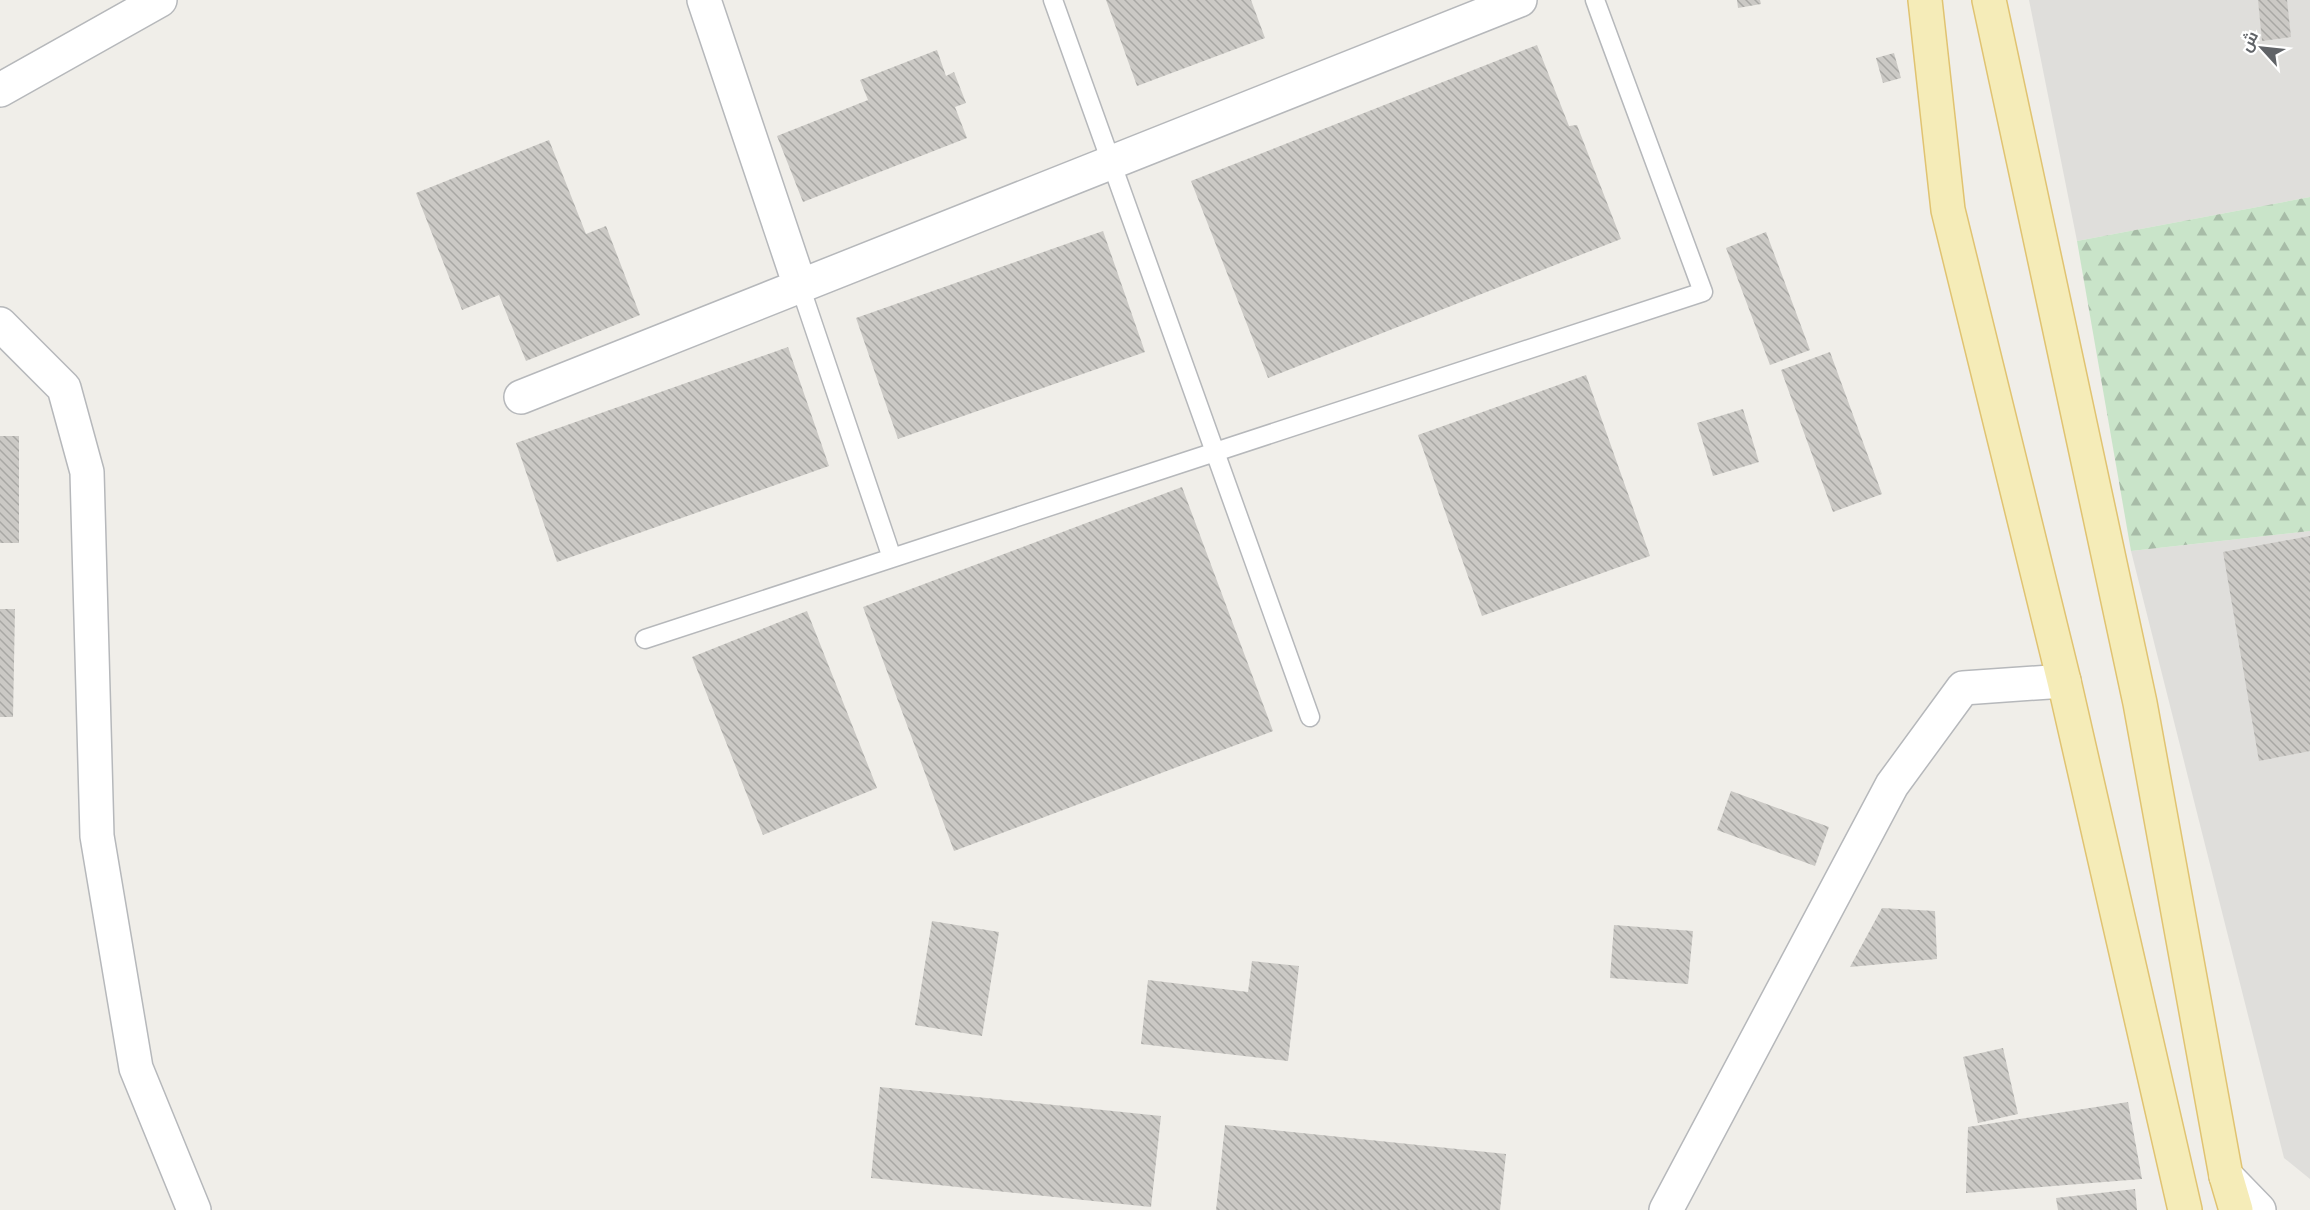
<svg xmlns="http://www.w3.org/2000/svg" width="2310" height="1210" font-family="Ubuntu,Cairo,sans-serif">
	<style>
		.industrial { fill: #dfdedb }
		.forest { fill: url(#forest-firs) }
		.building { fill: url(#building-back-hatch) }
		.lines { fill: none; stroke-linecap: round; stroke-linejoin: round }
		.lane-casing { stroke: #b6b8bb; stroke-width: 21 }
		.street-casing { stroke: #b6b8bb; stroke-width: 36 }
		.primary-casing { stroke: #e0c371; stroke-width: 36 }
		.lane { stroke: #fff; stroke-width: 18 }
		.street { stroke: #fff; stroke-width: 33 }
		.primary { stroke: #f5ecb8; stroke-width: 33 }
	</style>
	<defs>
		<pattern id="forest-firs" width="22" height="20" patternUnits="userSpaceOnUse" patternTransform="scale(1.5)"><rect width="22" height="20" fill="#c9e4c9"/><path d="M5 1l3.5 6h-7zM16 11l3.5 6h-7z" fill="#a7bca7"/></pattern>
		<pattern id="building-back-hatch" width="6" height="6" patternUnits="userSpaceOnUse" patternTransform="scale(1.5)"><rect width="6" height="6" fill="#cbc9c5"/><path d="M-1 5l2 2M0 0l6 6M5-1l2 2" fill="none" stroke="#a8a7a4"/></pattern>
	</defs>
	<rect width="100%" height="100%" fill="#f0eee9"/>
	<path class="industrial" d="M 2029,0 L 2310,0 L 2310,197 L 2077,241 Z
		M 2310,531 L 2310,1179 L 2284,1158 L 2131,551 Z"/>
	<path class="forest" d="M 2310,197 L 2310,531 L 2131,551 L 2077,241 Z"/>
	<path class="building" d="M 1106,0 L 1251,0 L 1265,38 L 1137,86 Z
		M 1737,0 L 1760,0 L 1761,4 L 1738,8 Z
		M 2258,0 L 2287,0 L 2291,37 L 2262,41 Z
		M 1537,45 L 1569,126 L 1577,125 L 1621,239 L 1268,378 L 1191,181 Z
		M 937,50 L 946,76 L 954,72 L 966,103 L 955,107 L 967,138 L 803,202 L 777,136 L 868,100 L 860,80 Z
		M 1894,53 L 1901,78 L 1883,83 L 1876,58 Z
		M 549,140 L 586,234 L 606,226 L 640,315 L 526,361 L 499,295 L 462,310 L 416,193 Z
		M 1103,231 L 1145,352 L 898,439 L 856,318 Z
		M 1766,232 L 1810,350 L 1770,365 L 1726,248 Z
		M 788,347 L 829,466 L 557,562 L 516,443 Z
		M 1830,352 L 1882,494 L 1833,512 L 1781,370 Z
		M 1586,375 L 1650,556 L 1482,616 L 1418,435 Z
		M 1743,409 L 1759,462 L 1713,476 L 1697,423 Z
		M 0,436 L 19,436 L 19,543 L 0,543 Z
		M 1182,487 L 1273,731 L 954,851 L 863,607 Z
		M 2310,536 L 2310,751 L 2259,761 L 2223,552 Z
		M 0,609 L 15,609 L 13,717 L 0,717 Z
		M 807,611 L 877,788 L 763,835 L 692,657 Z
		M 1731,791 L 1829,827 L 1815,866 L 1717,830 Z
		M 1882,908 L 1935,911 L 1937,959 L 1850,967 Z
		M 932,921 L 999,932 L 982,1036 L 915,1025 Z
		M 1614,925 L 1693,931 L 1688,984 L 1610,978 Z
		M 1252,961 L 1299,966 L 1288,1061 L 1141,1044 L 1148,980 L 1248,992 Z
		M 2003,1048 L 2018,1114 L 1978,1123 L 1963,1057 Z
		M 880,1087 L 1161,1116 L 1151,1207 L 871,1178 Z
		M 2128,1102 L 2142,1179 L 1966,1193 L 1968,1127 Z
		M 1225,1125 L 1506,1154 L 1500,1210 L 1216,1210 Z
		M 2135,1189 L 2137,1210 L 2058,1210 L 2056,1198 Z"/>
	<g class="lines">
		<defs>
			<path id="lane" d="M 1053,0 L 1310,717
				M 800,286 L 892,558
				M 645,639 L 1703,292 L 1595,0"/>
			<path id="street" d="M 704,0 L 800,286
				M 0,90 L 160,0
				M 0,324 L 64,388 L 87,472 L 97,836 L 136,1068 L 194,1210
				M 521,397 L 1520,0
				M 2226,1176 L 2259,1210
				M 1666,1210 L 1892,785 L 1963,688 L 2064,681"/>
			<path id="primary" d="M 1925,0 L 1948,210 L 2064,681 L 2185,1210
				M 1989,0 L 2140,703 L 2226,1176 L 2236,1210"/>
		</defs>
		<use href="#lane" class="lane-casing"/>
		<use href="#street" class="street-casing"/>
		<use href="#primary" class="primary-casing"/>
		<use href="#lane" class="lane"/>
		<use href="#street" class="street"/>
		<use href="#primary" class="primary"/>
	</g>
	<g transform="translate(2262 48) rotate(297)" stroke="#ffffff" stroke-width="4.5" paint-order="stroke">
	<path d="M0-4.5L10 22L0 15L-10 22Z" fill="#606367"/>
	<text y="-9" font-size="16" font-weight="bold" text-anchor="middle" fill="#606367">ش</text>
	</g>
</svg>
